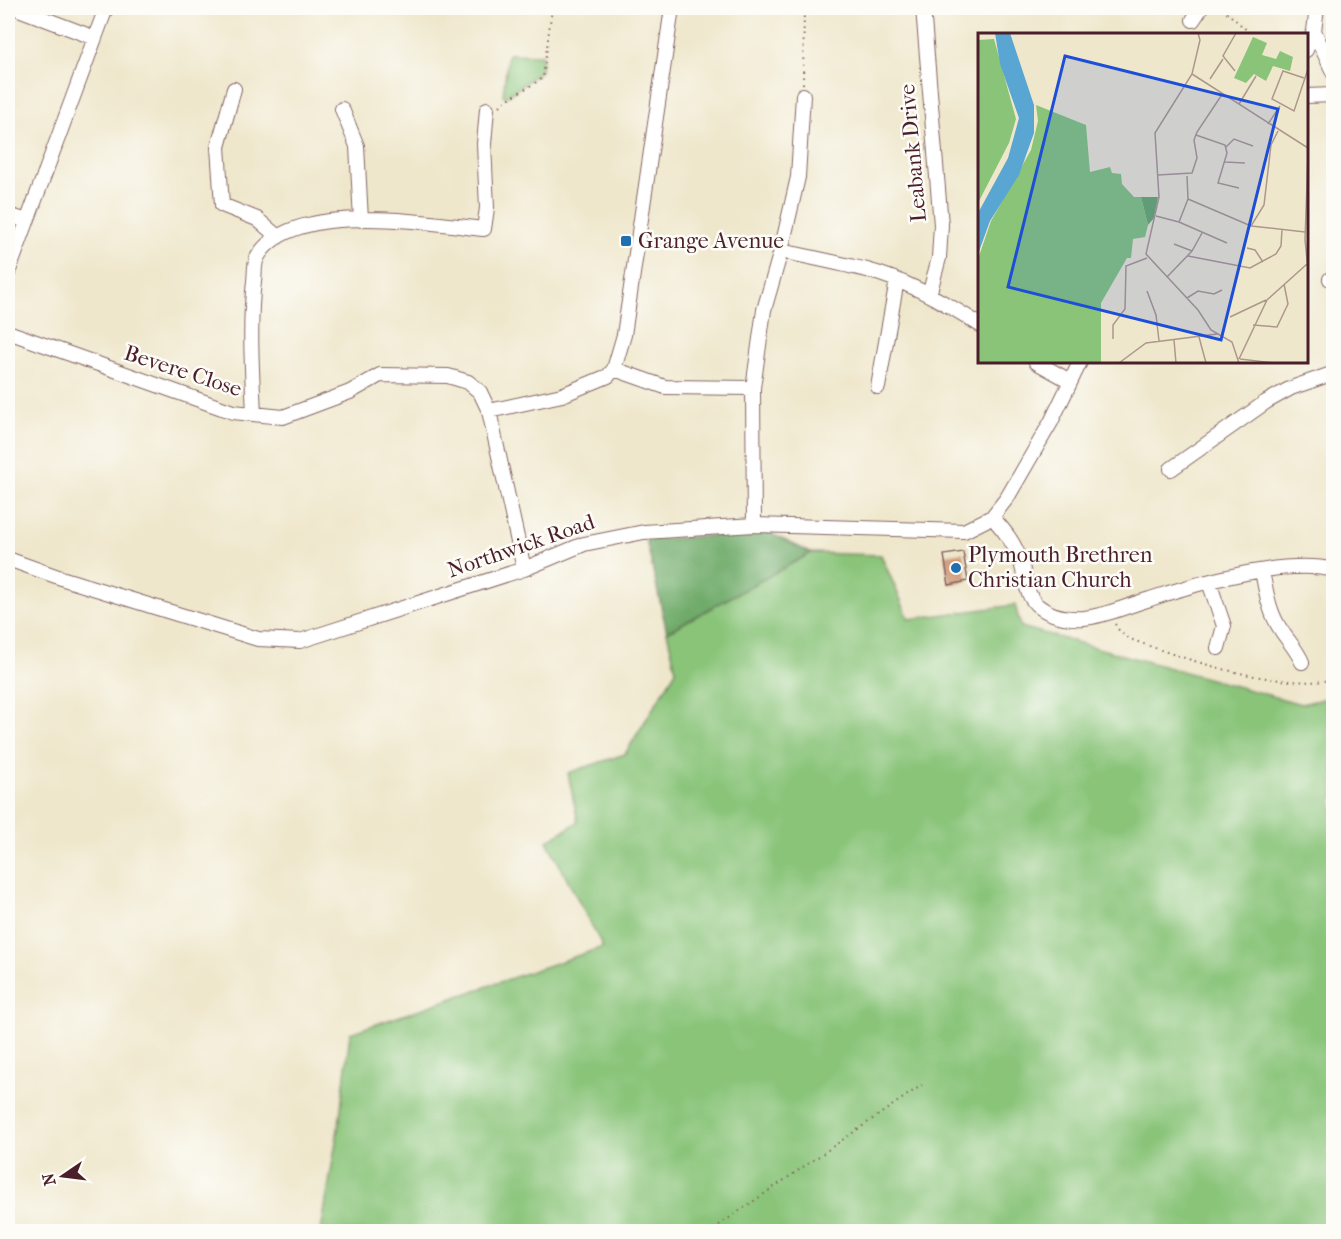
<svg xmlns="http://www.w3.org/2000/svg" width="1341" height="1239" font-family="'IM FELL French Canon',serif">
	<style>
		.green { fill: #89c479; stroke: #6a7252; stroke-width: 1.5 }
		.forest { fill: #6eaa69; stroke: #5c644a; stroke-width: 1.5 }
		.building { fill: #cf9a78 }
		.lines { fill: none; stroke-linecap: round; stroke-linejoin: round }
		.minor-casing { stroke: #846563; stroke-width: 16 }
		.path { stroke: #846563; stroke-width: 2; stroke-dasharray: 1.5 4.5; stroke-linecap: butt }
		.minor { stroke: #fff; stroke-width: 14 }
		.poi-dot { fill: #1f6fb2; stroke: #fdfcf7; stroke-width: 2 }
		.labels { text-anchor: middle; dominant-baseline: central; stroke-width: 5; stroke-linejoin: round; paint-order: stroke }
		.street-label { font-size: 22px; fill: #4a1f2b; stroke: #fdfcf7 }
		.poi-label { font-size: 22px; fill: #4a1f2b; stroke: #fdfcf7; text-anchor: start }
		.inset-road { fill: none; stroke: #ad978c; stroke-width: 1.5 }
		.view { fill: #1d4ed8; fill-opacity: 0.15; stroke: #1d4ed8; stroke-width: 3 }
		.inset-edge { fill: none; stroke: #4a1f2b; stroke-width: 3 }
	</style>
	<rect width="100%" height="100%" fill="#fdfcf7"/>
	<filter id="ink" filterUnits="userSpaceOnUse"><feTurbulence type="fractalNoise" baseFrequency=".0167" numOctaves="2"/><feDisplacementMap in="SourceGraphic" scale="12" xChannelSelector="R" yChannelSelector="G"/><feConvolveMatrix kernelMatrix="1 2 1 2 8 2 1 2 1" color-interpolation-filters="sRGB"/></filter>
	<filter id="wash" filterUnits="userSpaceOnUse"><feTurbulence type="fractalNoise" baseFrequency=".008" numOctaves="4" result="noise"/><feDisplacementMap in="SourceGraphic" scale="24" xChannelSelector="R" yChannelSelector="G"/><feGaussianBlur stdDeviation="1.35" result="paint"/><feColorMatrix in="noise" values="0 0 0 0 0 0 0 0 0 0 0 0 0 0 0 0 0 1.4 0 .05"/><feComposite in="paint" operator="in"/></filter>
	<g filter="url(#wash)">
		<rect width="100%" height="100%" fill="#efe7cc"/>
		<path class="green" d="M 508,54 L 542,55 L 541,71 L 506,97 L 503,95 Z
			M 811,553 L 881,555 L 909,619 L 1015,605 L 1021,627 L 1301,704 L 1333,697 L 1333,1231 L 321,1232 L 340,1117 L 350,1033 L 603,947 L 547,841 L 578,822 L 568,773 L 625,754 L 676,671 L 667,632 Z"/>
		<path class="forest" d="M 768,532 L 811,553 L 667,632 L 646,540 Z"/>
		<g id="blocks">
			<path class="building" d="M 963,552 L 968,581 L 949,585 L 944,555 Z"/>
		</g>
	</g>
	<g filter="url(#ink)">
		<use href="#blocks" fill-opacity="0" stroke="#846563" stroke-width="1.5"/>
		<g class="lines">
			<defs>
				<path id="minor" d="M 16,8 L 95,38
					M 923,8 L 941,225 L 939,258 L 929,295
					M 1193,20 L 1201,8
					M 1314,31 L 1334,74
					M 1306,50 L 1314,31 L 1317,8
					M 234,89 L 218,147 L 222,205 L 257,219 L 278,237
					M 1306,96 L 1334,95
					M 342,109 L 357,146 L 361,220
					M 8,215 L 27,221
					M 781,251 C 809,257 838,263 867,270 C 908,281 945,302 980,325
					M 8,273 L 106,8
					M 1330,279 L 1334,278
					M 8,332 L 233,412 L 283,417 L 350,392 L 380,375 L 448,376 L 468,382 L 480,392 L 489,411 L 524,569
					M 1036,362 L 1070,381
					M 614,369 L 665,387 L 753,388
					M 878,387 L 897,280
					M 489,411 L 562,395 L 608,376 L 614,369 L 624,335 L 672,8
					M 254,414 C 252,369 249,325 254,281 C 255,274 254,264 257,258 C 289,199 428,223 484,229 L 487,208 L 484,144 L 487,109
					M 1171,469 L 1266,402 L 1291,388 L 1334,373
					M 992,517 C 1005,531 1016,545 1021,563 C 1026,578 1025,594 1037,605 C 1050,616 1068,619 1084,618 C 1106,616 1129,605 1150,599 C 1197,583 1285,558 1334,570
					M 754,525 L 753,388 L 764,310 L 781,251 L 798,177 L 803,95
					M 8,559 L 64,579 L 258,639 L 300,641 L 524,569 L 584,544 L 644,532 L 754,525 L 964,531 L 992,517 L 1007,498 L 1051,422 L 1080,362
					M 1262,571 C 1266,591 1269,613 1281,630 C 1288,641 1297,650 1302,662
					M 1209,582 L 1224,626 L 1218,648"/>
			</defs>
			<use href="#minor" class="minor-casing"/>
			<path class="path" d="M 1222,8 L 1251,34
				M 803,84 L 804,8
				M 500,106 L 505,101 L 543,78 L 552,8
				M 1115,624 L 1120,632 L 1130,639 C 1187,660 1272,689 1334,680
				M 709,1232 L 922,1085"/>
			<use href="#minor" class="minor"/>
		</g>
	</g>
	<g class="poi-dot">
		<rect x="620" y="235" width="12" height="12" rx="3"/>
		<circle cx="956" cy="568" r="6"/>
	</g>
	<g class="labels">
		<g class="street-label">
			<text transform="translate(913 153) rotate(-95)">Leabank Drive</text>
			<text transform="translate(183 371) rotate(18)">Bevere Close</text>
			<text transform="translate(521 546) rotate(-19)">Northwick Road</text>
		</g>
		<g class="poi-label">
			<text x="638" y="241">Grange Avenue</text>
			<text x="968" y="555">Plymouth Brethren<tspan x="968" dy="25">Christian Church</tspan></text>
		</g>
	</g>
	<g transform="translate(978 33)">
		<rect width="330" height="330" fill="#efe7cc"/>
		<path d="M 275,4 L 289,10 L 284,22 L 298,26 L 302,18 L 315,24 L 312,38 L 295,33 L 288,48 L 276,41 L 268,50 L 256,45 ZM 16,6 L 38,86 L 31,110 L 0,170 L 0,7 ZM 58,72 L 108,92 L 112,139 L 132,134 L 134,140 L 143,141 L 144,151 L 156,164 L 163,164 L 170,192 L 167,204 L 155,206 L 153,225 L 149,225 L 123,270 L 123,330 L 0,330 L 0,226 L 13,188 L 53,117 L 60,88 Z" fill="#89c479"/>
		<path d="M 163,164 L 180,164 L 176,185 L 170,192 Z" fill="#6eaa69"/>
		<path d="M 17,0 L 32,0 L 56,72 L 56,100 L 41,142 L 12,188 L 0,221 L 0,180 L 30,125 L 41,85 L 22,31 Z" fill="#59a6d2"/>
		<path class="inset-road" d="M 220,0 L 222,7 L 214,41 L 177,100 L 181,164 L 168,221 L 220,277 L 233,297 L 254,309 L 261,330M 257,38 L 245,23 L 258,0M 214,41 L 330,115M 326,45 L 305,38 L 294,66 L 316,78 L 330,36M 232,46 L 245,26M 261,71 L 278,43M 290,91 L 302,73M 218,102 L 247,112 L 249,120 L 240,150 L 261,155M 248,114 L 256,106 L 275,113M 330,122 L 327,207 L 330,236M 247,129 L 267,130M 180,142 L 214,140 L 219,125 L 216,107 L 219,99 L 245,60M 209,143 L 210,166M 210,166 L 273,193 L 327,199M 178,183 L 201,189 L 249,210M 201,189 L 210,166M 273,193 L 286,172 L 293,112 L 300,98M 196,211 L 214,218M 269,215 L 277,217 L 285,229M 210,223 L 272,235 L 298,221 L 303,213 L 304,196M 189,244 L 214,218 L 224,200M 169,258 L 178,282 L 181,308M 209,265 L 220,258 L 236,261 L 244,257M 252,284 L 288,267M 275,292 L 299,294 L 310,271 L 306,251M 221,304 L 228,330M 135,306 L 135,292 L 147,276 L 148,233 L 169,225M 196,307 L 198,330M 261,326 L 289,267 L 329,231M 262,326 L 297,330M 141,330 L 168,310 L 239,301"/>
		<path class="view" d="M 87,23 L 300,76 L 243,307 L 30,254 Z"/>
		<rect width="330" height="330" class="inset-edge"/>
	</g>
	<rect width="1341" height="1239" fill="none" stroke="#fdfcf7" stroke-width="30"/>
	<g transform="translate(63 1176) rotate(256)" stroke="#fdfcf7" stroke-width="4.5" paint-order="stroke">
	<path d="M0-4.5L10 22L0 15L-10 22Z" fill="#4a1f2b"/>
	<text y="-9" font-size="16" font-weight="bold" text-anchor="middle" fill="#4a1f2b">N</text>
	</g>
</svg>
